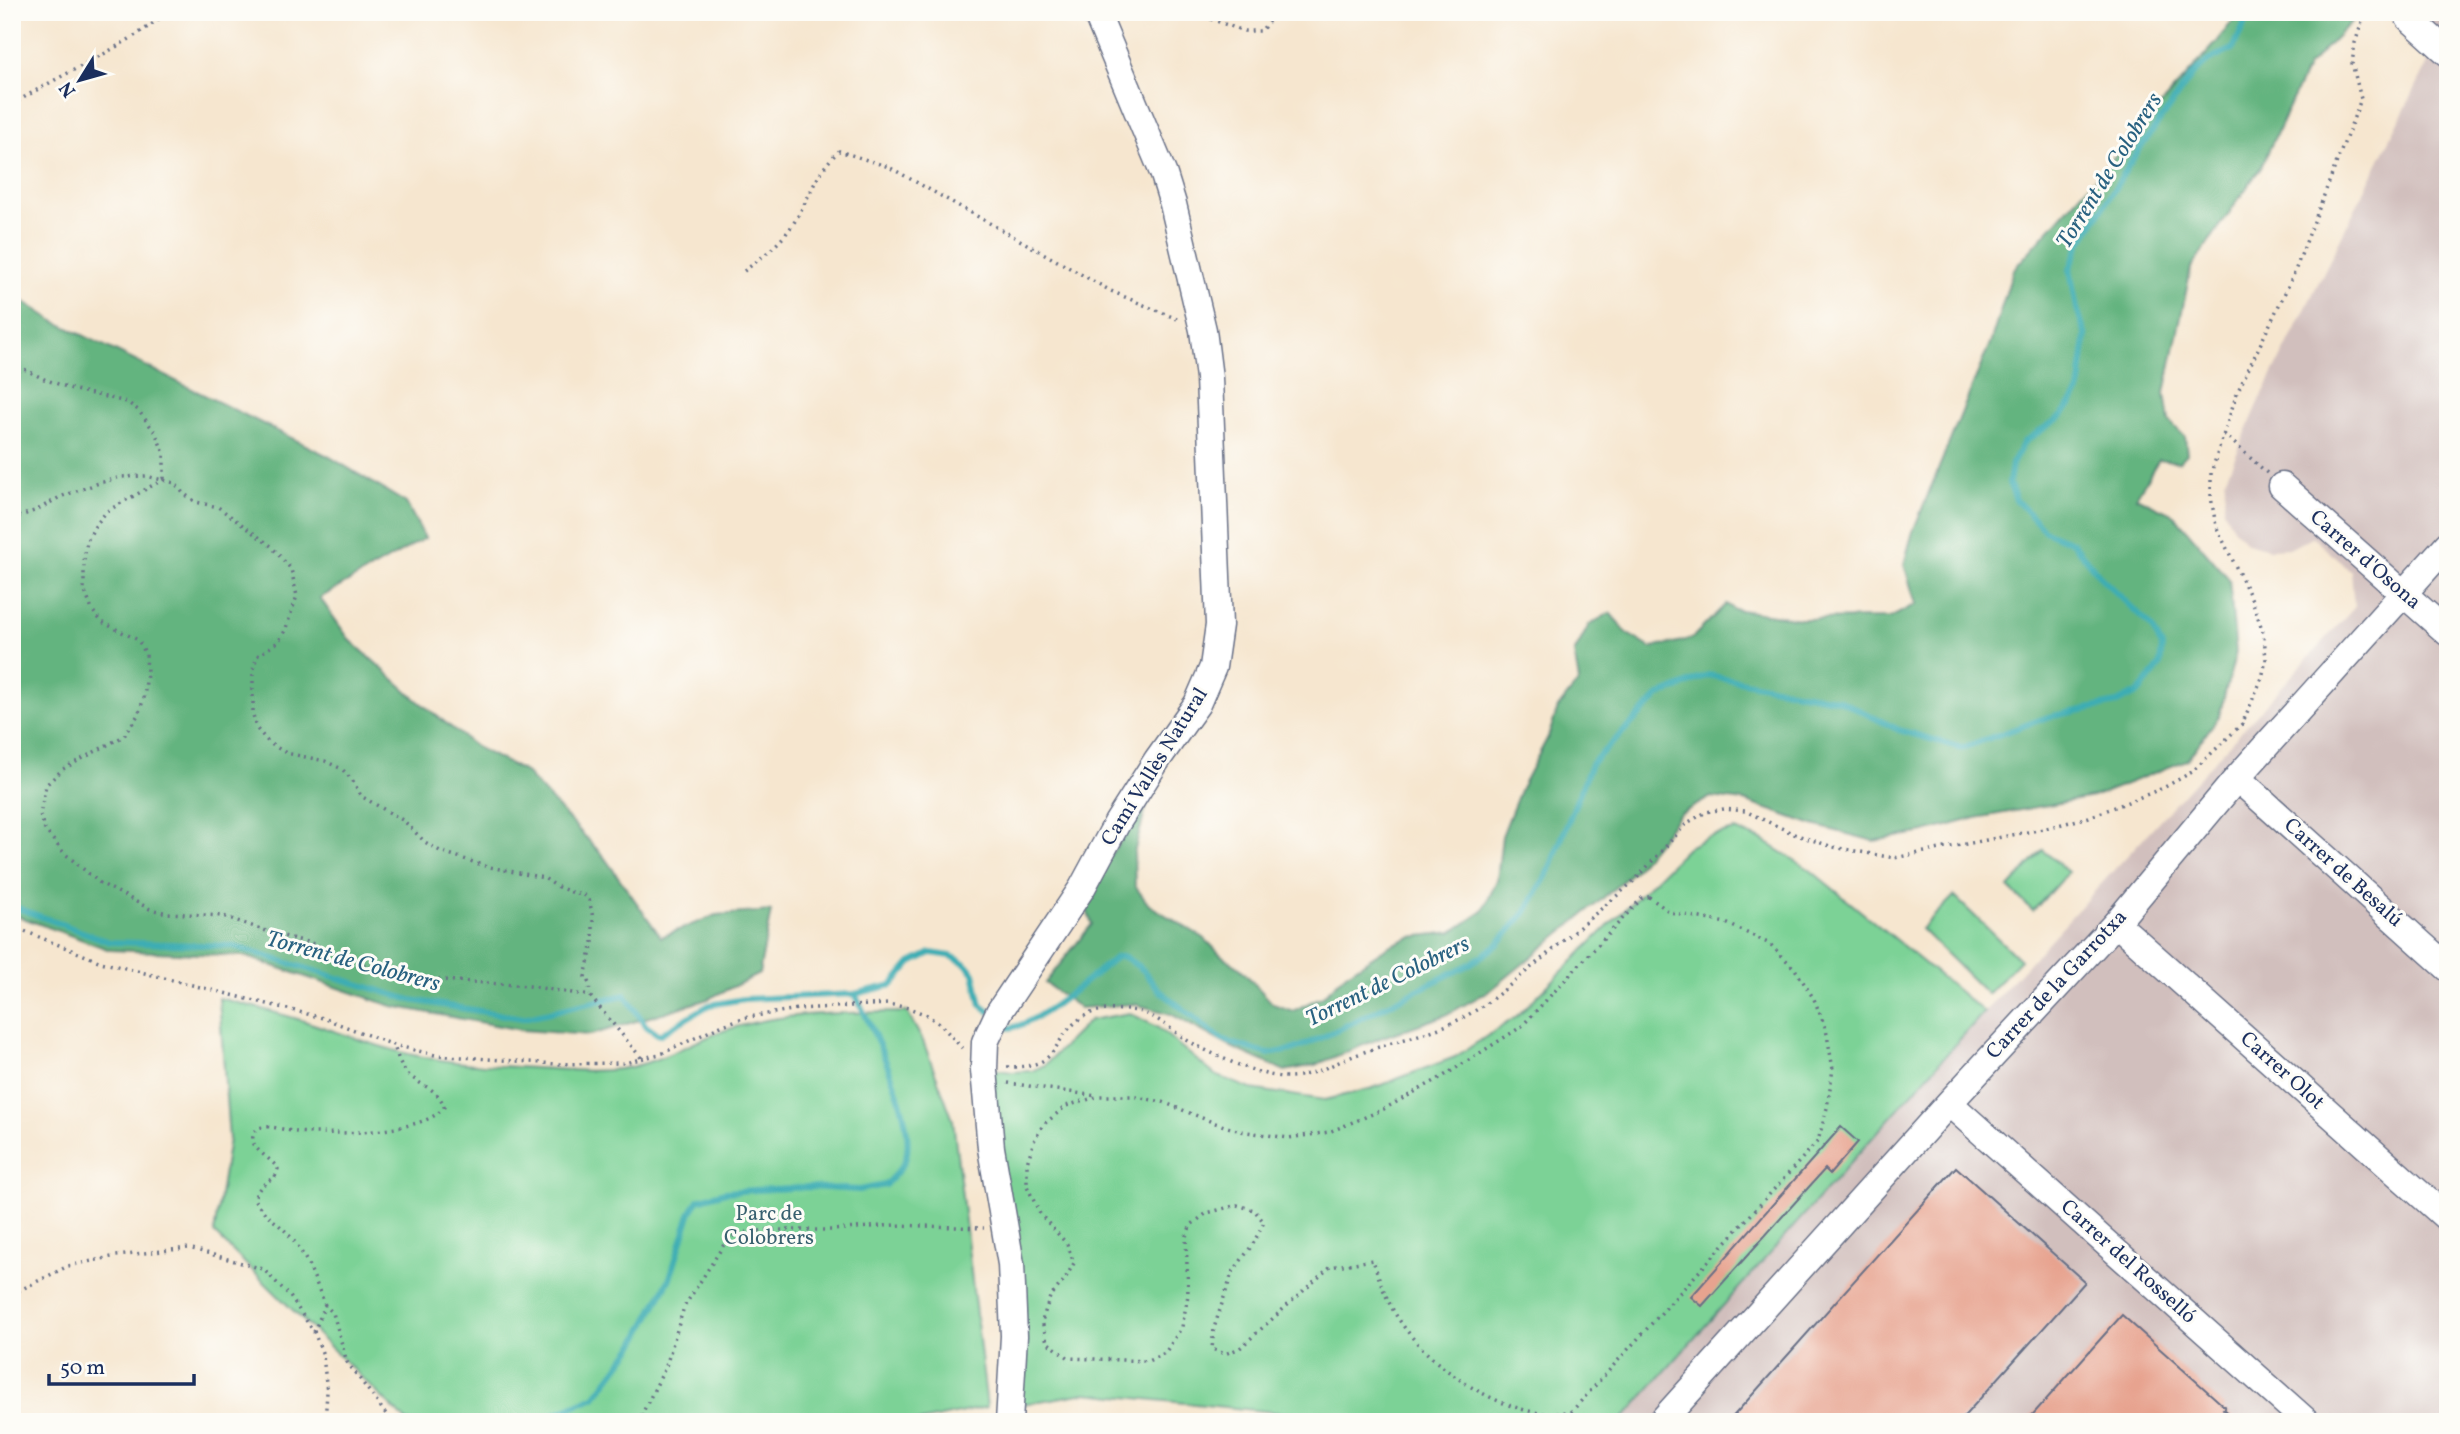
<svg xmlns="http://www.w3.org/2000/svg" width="2460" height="1434" font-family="Vollkorn,serif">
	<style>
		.industrial { fill: #d1bfbd }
		.green { fill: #7bd296; stroke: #4b807a; stroke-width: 2 }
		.forest { fill: #64b47f; stroke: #40726e; stroke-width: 2 }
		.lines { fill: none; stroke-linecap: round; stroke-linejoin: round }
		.stream { stroke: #3cadb4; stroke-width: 6 }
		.building { fill: #e7a38f }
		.minor-casing { stroke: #686f86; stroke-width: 29 }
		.path { stroke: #686f86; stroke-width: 3.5; stroke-dasharray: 2 5; stroke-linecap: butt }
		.minor { stroke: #fff; stroke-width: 26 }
		.labels { text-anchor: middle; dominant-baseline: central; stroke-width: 6; stroke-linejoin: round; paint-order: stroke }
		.street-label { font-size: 21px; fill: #1b2f5e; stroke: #fdfcf7 }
		.park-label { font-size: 21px; fill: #38606f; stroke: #fdfcf7 }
		.water-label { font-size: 23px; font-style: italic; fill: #286180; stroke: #fdfcf7 }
	</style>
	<rect width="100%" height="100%" fill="#fdfcf7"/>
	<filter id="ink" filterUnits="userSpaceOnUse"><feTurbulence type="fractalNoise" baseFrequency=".0143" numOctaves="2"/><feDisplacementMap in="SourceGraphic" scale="14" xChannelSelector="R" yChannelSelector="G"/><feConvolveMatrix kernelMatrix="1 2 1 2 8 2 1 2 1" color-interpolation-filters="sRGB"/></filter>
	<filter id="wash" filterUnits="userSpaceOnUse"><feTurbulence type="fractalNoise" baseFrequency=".00686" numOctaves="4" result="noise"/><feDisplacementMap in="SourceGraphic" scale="28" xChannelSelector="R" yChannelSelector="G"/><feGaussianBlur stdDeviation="1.57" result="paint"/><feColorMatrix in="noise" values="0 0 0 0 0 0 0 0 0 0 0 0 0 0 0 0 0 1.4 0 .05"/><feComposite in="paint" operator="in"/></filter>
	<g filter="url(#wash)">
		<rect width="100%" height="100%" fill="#f6e6cf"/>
		<path class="industrial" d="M 2408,12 L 2448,12 L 2448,1422 L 1620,1422 L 1984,1012 L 2354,608 L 2351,571 L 2312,537 L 2291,548 L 2269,549 L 2247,543 L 2233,528 L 2224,510 L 2225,480 L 2261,398 L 2430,59 Z"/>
		<path class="green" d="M 1735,830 L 1762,840 L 1809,869 L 1984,1012 L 1620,1422 L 1347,1422 L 1333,1418 L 1086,1393 L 1011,1406 L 992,1069 L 1012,1072 L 1032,1071 L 1045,1065 L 1090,1020 L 1130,1013 L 1157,1027 L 1215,1075 L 1251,1089 L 1325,1100 L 1373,1088 L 1455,1057 L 1516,1017 L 1688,847 L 1708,837 Z
			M 2043,850 L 2068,872 L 2033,911 L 2009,888 Z
			M 1954,896 L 2020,960 L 1987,994 L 1921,929 Z
			M 219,998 C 247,1005 274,1012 301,1020 C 342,1033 381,1049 423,1057 C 460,1064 497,1066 534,1068 C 562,1069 590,1073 619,1069 C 657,1064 687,1044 723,1031 C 780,1011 847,1013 907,1012 L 923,1041 L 953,1120 L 987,1407 L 918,1422 L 407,1422 L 214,1233 L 229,1139 Z"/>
		<path class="forest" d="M 2239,12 L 2361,12 L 2308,66 L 2261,167 L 2191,268 L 2165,393 L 2169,421 L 2185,437 L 2187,454 L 2179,462 L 2159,459 L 2136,497 L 2174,515 L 2229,579 L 2236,652 L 2219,716 L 2187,760 L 2093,797 L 1976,818 L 1925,832 L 1874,841 L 1813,825 L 1744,801 L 1711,797 L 1680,814 L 1635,870 L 1594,906 L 1491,990 L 1446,1015 L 1383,1037 L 1315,1065 L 1285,1071 L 1229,1046 L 1171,1014 L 1134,1004 L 1080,1008 L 1045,983 L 1092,924 L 1085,906 L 1092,881 L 1147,804 L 1134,853 L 1135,886 L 1149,905 L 1204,938 L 1221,955 L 1241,969 L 1273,1004 L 1293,1011 L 1323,996 L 1346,974 L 1389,946 L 1411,937 L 1452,932 L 1483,911 L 1497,880 L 1502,836 L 1521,788 L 1548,737 L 1558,708 L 1579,681 L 1574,653 L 1589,625 L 1610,613 L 1628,634 L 1651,648 L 1691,639 L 1726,604 L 1733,609 L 1800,619 L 1890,618 L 1916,604 L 1904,564 L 1913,531 L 1991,341 L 2013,270 L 2217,42 Z
			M 12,294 L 54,321 L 328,456 L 406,503 L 425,538 L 320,598 L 349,639 L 417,700 L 476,747 L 525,772 L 604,857 L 661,937 L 716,915 L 771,911 L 759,974 L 708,999 L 591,1035 L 521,1030 L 392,1006 L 244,956 L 110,950 L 12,914 Z"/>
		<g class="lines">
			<path class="stream" d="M 12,906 L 110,942 L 232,946 L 411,1000 L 523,1018 L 625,995 L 646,1026 L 659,1035 L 709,1005 L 744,999 L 855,994 L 892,985 L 911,963 L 931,953 L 951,956 L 965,963 L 974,973 L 981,1005 L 990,1012
				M 1002,1023 L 1009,1028 C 1036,1026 1092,976 1116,957 L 1125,957 L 1143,970 L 1159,990 L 1222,1040 L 1268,1054 L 1292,1050 L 1323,1037 L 1470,964 L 1497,945 L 1525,913 L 1548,873 L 1591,764 L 1659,696 L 1708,675 L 1839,700 L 1899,730 L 1962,748 L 2048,717 L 2117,703 L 2139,692 L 2160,666 L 2162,646 L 2150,625 L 2103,580 L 2073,543 L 2045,531 L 2016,500 L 2009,483 L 2012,464 L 2024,442 L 2062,416 L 2079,392 L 2086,336 L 2077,309 L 2070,269 L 2079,246 L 2132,160 L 2192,75 L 2208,61 L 2233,49 L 2250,12
				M 531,1422 L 541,1420 L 595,1397 L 635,1344 L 670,1278 L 690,1214 L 698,1200 L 725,1192 L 755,1190 L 809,1187 L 859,1190 L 885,1185 C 891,1178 902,1169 905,1160 C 919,1123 872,1028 855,994"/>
		</g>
		<g id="blocks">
			<path class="building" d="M 1841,1127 L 1858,1142 L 1830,1174 L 1825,1169 L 1702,1306 L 1691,1297 Z
				M 1956,1167 L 2085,1282 L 1959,1422 L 1728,1422 Z
				M 2122,1315 L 2225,1407 L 2223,1409 L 2238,1422 L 2026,1422 Z"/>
		</g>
	</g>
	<g filter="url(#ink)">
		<use href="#blocks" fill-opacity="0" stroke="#686f86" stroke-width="2"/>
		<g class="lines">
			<defs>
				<path id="minor" d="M 2414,12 L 2409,18 L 2448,53
					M 2282,486 L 2448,633
					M 2237,778 L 2448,968
					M 2116,923 L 2448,1219
					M 1949,1103 L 2307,1422
					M 1009,1422 L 1014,1336 L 1011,1264 L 991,1148 L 984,1070 L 985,1042 L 999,1012 L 1082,888 L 1117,823 L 1157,760 L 1197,704 L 1213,667 L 1219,625 L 1209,378 L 1203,330 L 1173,204 L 1164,175 L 1096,12
					M 1661,1422 L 1949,1103 L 2116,923 L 2237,778 L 2448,544"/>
			</defs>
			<use href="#minor" class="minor-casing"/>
			<path class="path" d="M 1191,12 L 1244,31 L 1261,31 L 1276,12
				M 12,105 C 63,72 120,51 168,12
				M 744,271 C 760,259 777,246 789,230 C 808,204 814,173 839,151 L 889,167 L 1111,291 L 1177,319
				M 12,363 L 44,379 L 75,390 L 127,402 L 138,410 L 155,432 L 164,453 L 164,479
				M 2224,434 L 2267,473
				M 164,479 L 107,511 L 95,526 L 87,541 L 84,561 L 84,589 L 92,610 L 102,622 L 138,640 L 146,654 L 147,673 L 144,698 L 138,715 L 124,736 L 63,769 L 46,785 L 40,814 L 45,830 L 64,853 L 100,883 L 150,909 L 167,913 L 223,916 L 272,933 L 314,944 L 337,955 L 399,977 L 529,986 L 590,996 L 643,1060
				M 12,519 L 37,510 L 60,497 L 96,484 L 121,477 L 146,476 L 175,483 L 183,493 L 196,502 L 218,507 L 271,546 L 291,569 L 297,596 L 285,631 L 278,642 L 257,656 L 253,670 L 253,715 L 257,729 L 269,743 L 286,753 L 325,761 L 342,769 L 353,781 L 361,796 L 404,821 L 425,842 L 440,851 L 485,866 L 544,878 L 556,886 L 576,894 L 584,895 L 589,899 L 593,918 L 593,942 L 585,977 L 589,983 L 590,995
				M 1649,897 L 1670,912 L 1726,923 L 1770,944 L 1795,969 L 1814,999 L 1826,1029 L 1833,1069 L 1827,1108 L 1818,1141 L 1572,1411 C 1565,1412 1557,1414 1550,1414 C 1496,1411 1432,1368 1402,1324 C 1388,1305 1380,1282 1373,1260 L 1330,1267 L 1240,1348 L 1225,1354 L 1212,1349 L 1214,1328 L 1232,1273 L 1253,1244 L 1264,1222 L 1254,1210 L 1237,1205 L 1207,1213 L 1191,1225 L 1186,1236 L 1188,1295 L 1182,1327 L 1165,1353 L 1148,1361 L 1069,1358 L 1047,1342 L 1042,1321 L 1050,1297 L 1065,1279 L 1074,1263 L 1067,1244 L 1040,1214 L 1027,1186 L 1027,1163 L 1034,1141 L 1043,1125 L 1066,1106 L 1100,1096 L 1131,1096 L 1163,1102 L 1212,1122 L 1240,1131 L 1289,1138 L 1329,1132 L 1382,1110 L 1442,1077 L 1521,1027 L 1642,898 Z
				M 12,926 L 101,962 L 323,1018 L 394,1045 L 435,1055 L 556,1064 L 625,1063 L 663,1053 L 723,1025 L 743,1018 L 798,1009 L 888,1004 L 909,1008 L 927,1015 L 941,1025 L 962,1048
				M 1007,1067 C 1063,1068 1048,1042 1081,1018 C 1094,1009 1112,1009 1127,1010 C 1154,1010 1170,1031 1192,1043 C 1214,1055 1251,1072 1275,1076 C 1304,1081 1325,1067 1351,1057 C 1387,1042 1431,1035 1466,1016 C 1490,1003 1512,983 1533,966 C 1562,942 1590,918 1619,894 L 1637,878 L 1687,823 L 1706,812 L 1724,809 L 1745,811 L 1794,834 L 1833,847 L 1894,858 L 2043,829 L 2089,817 L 2133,800 L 2163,788 L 2192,772 L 2242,724 L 2262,678 L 2266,660 L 2264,635 L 2252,600 L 2216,526 L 2211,497 L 2211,473 L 2237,393 L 2293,276 L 2361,99 L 2352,63 L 2355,43 L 2362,22 L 2370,12
				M 1008,1083 L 1097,1096
				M 12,1294 L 68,1266 L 116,1256 L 189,1248 L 263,1269 L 289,1295 L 314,1332 L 323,1355 L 327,1392 L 325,1422
				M 325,1305 C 315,1281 307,1255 289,1235 C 276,1220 266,1218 254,1199 C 258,1188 264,1183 275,1177 L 278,1169 C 272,1158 250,1150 253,1136 C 254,1132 256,1130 259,1128 C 269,1124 287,1131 297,1132 C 328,1135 426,1134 444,1107 C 439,1089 423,1087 410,1076 C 401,1068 397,1056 394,1045
				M 314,1332 L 325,1305 L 333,1313 L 347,1362 L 392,1422
				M 638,1422 L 666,1366 L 684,1307 L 723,1246 L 737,1233 L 769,1230 L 832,1230 L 895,1225 L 984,1228
				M 1106,1422 L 1118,1422"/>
			<use href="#minor" class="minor"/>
		</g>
	</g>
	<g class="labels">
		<g class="street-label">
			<text transform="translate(2365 560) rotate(41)">Carrer d'Osona</text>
			<text transform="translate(1155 767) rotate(-58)">Camí Vallès Natural</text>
			<text transform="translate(2343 873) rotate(42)">Carrer de Besalú</text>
			<text transform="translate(2057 985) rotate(-47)">Carrer de la Garrotxa</text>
			<text transform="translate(2282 1071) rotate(42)">Carrer Olot</text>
			<text transform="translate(2128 1262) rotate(42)">Carrer del Rosselló</text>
		</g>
		<g class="park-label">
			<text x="769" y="1214">Parc de<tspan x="769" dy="24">Colobrers</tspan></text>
		</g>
		<g class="water-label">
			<text transform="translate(2110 171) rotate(-58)">Torrent de Colobrers</text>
			<text transform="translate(353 962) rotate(15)">Torrent de Colobrers</text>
			<text transform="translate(1388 982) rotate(-26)">Torrent de Colobrers</text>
		</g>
	</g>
	<rect width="2460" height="1434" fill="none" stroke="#fdfcf7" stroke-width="42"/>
	<g transform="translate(80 80) rotate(233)" stroke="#fdfcf7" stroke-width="5" paint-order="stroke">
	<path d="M0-5L12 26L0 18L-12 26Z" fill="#1b2f5e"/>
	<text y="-10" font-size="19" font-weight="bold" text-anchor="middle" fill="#1b2f5e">N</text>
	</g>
	<path d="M49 1374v10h145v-10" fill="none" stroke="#1b2f5e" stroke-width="3.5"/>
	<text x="60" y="1374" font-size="21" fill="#1b2f5e" stroke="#fdfcf7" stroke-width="5" paint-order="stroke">50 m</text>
</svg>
